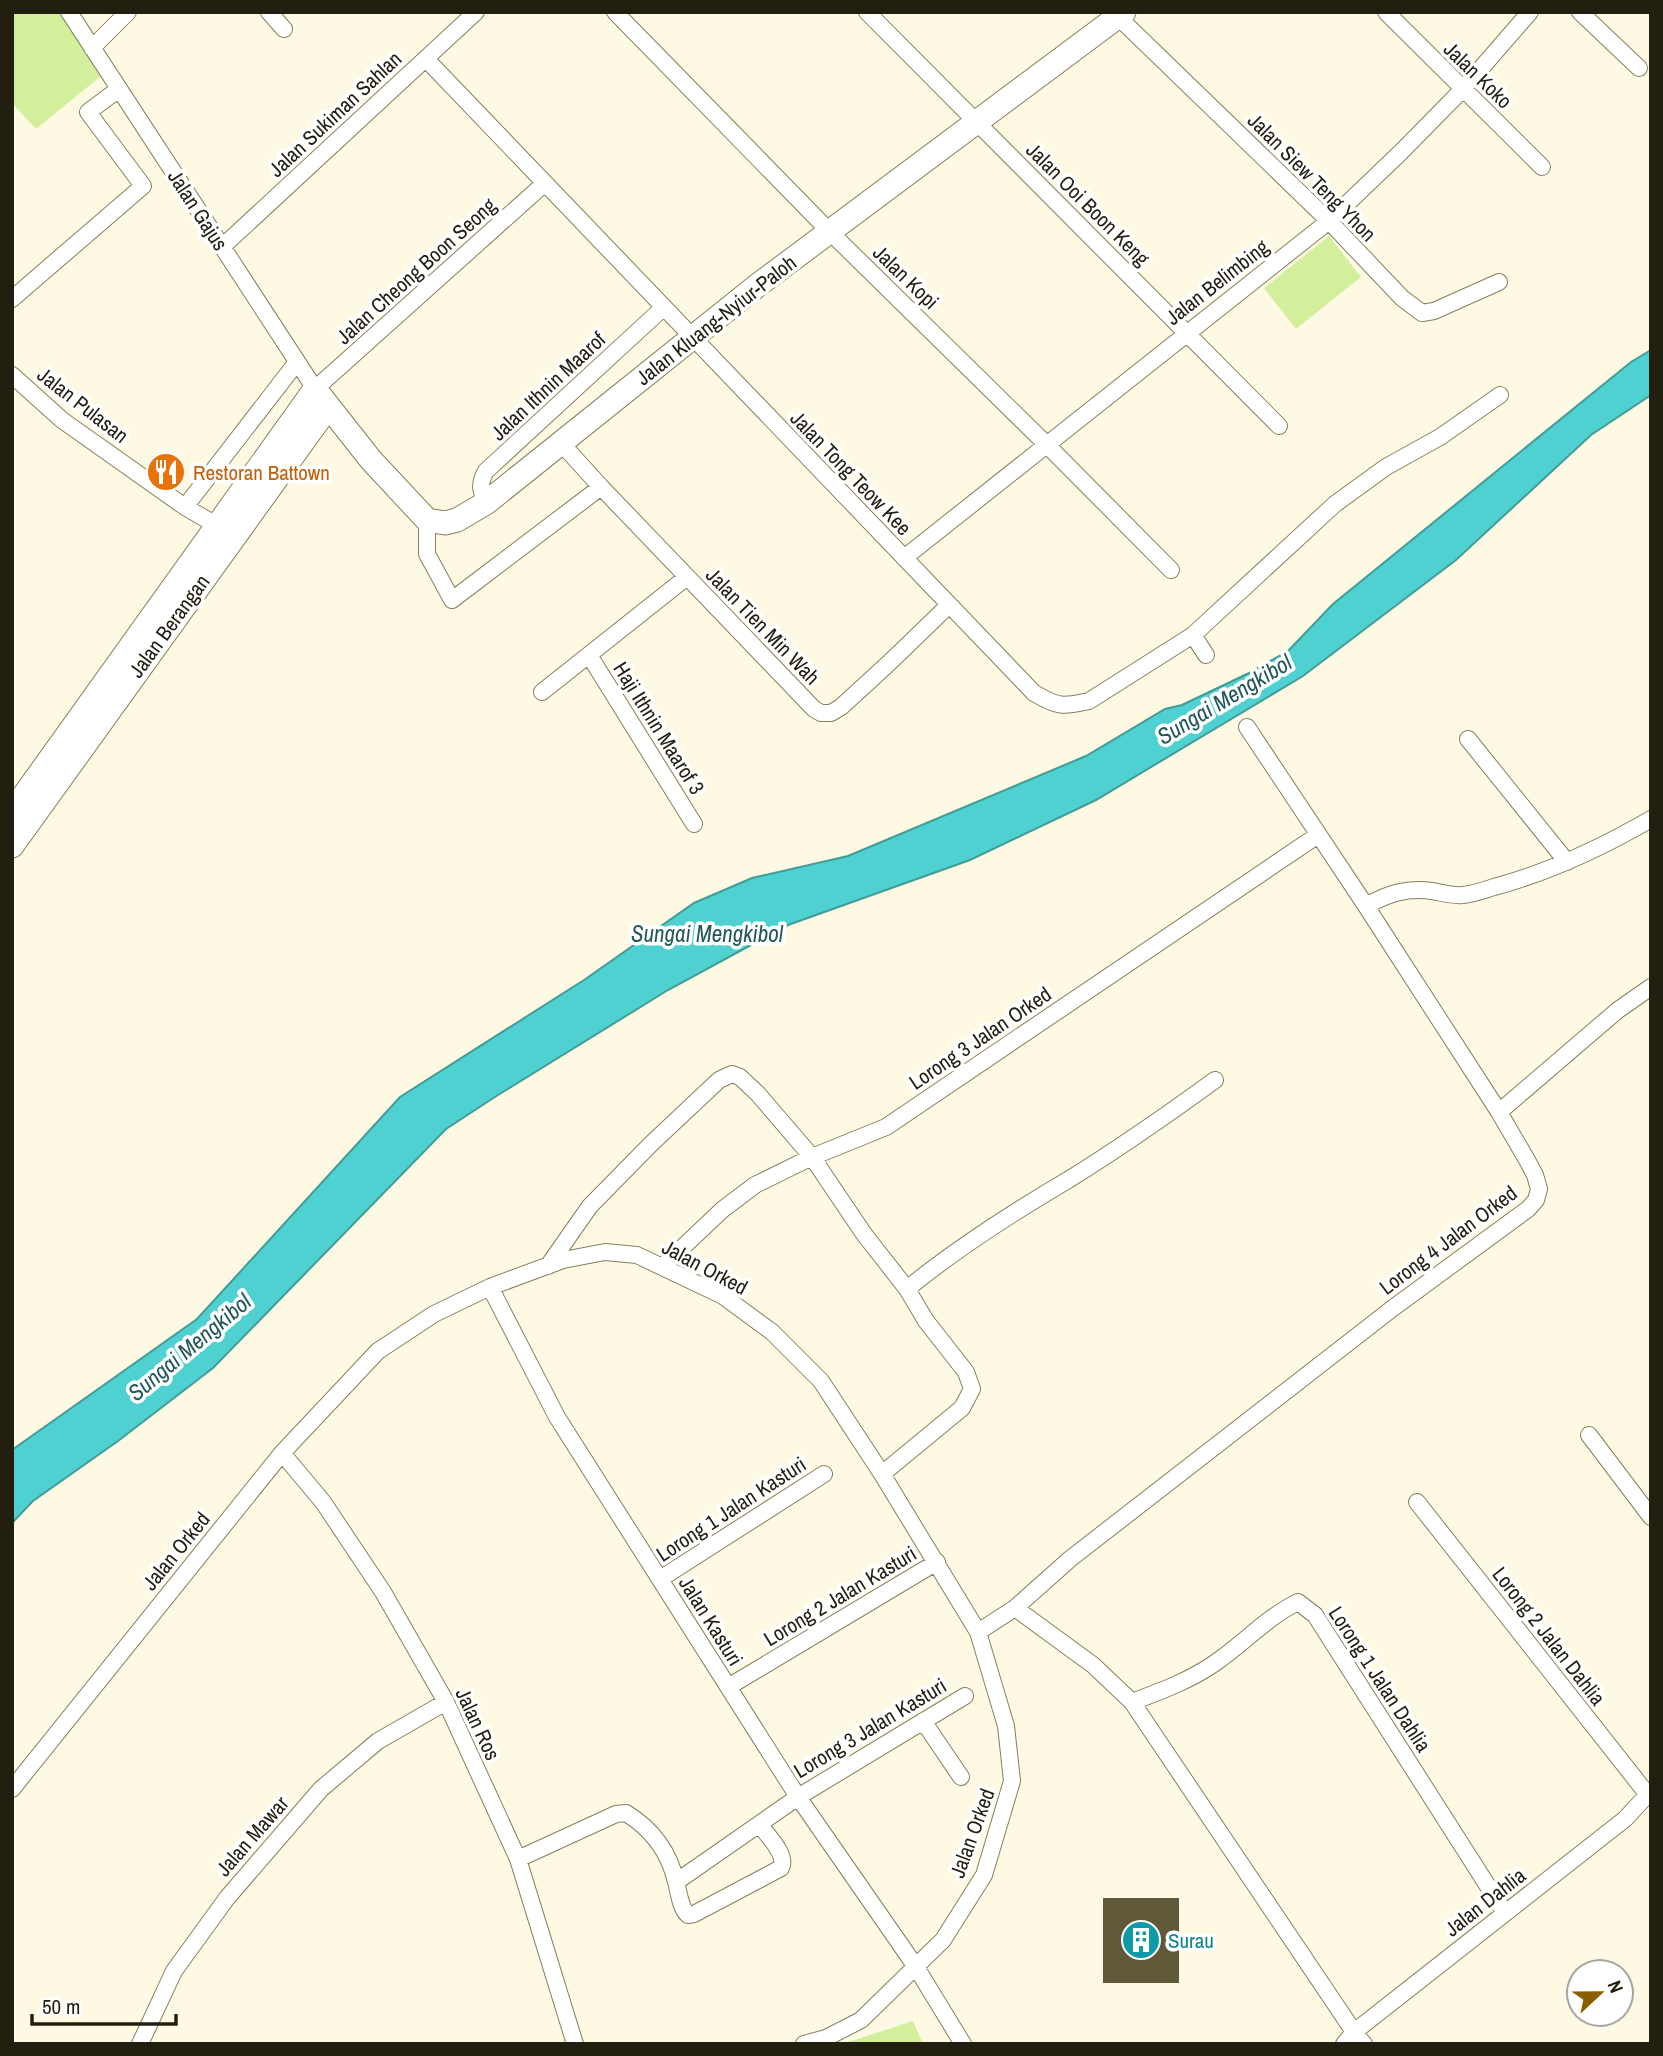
<svg xmlns="http://www.w3.org/2000/svg" width="1663" height="2056" font-family="'Archivo Narrow',sans-serif">
	<style>
		.green { fill: #d3ef9b }
		.water { fill: #4fd1d2; stroke: #429c98; stroke-width: 2 }
		.building { fill: #605939 }
		.lines { fill: none; stroke-linecap: round; stroke-linejoin: round }
		.street-casing { stroke: #877f5e; stroke-width: 18 }
		.secondary-casing { stroke: #877f5e; stroke-width: 25 }
		.street { stroke: #fff; stroke-width: 16 }
		.secondary { stroke: #fff; stroke-width: 23 }
		.labels { text-anchor: middle; dominant-baseline: central; stroke-width: 7; stroke-linejoin: round; paint-order: stroke }
		.street-label { font-size: 21px; fill: #221f11; stroke: #fff }
		.food-label { font-size: 21px; fill: #c56008; stroke: #fff; text-anchor: start }
		.culture-label { font-size: 21px; fill: #0d838f; stroke: #fff; text-anchor: start }
		.water-label { font-size: 23px; font-style: italic; fill: #225859; stroke: #fff }
	</style>
	<rect width="100%" height="100%" fill="#fef9e3"/>
	<path class="green" d="M 12,12 L 59,12 L 101,76 L 36,129 L 12,103 Z
		M 1329,236 L 1361,277 L 1296,329 L 1264,288 Z
		M 913,2021 L 923,2044 L 842,2044 Z"/>
	<path class="water" d="M 1651,350 L 1651,395 L 1591,435 L 1456,560 L 1303,676 L 1096,800 L 970,860 L 788,925 L 668,990 L 498,1095 L 446,1129 L 213,1368 L 118,1441 L 33,1501 L 12,1523 L 12,1450 L 197,1319 L 400,1097 L 584,980 L 694,903 L 752,878 L 848,856 L 1086,756 L 1165,709 L 1182,705 L 1247,674 L 1288,651 L 1333,604 L 1631,362 Z"/>
	<path class="building" d="M 1103,1898 L 1179,1898 L 1179,1983 L 1103,1983 Z"/>
	<g class="lines">
		<defs>
			<path id="street" d="M 69,12 L 315,389 L 545,183
				M 269,12 L 284,29
				M 615,12 L 830,232 L 1047,445 L 1171,570
				M 867,12 L 1279,426
				M 1113,12 L 1329,221 L 1402,298 L 1422,313 L 1434,311 L 1499,282
				M 1386,12 L 1542,167
				M 1580,12 L 1639,68
				M 92,48 L 128,12
				M 426,59 L 1034,693 C 1058,707 1062,707 1089,701 L 1193,635 L 1335,504 L 1386,467 L 1440,437 L 1500,395
				M 222,247 L 476,12
				M 12,299 L 143,186 L 88,112 L 119,89
				M 12,375 L 62,420 L 185,507 L 225,530
				M 561,443 L 601,487 L 814,709 L 821,713 L 831,713 L 841,707 L 889,663 L 949,605
				M 486,503 C 480,490 479,483 486,471 L 663,308
				M 185,507 L 297,362
				M 427,520 L 427,554 L 452,600 L 601,487
				M 904,558 L 1329,221 L 1401,152 L 1463,89 L 1530,12
				M 1193,635 L 1206,655
				M 589,655 L 694,824
				M 542,692 L 687,577
				M 1468,739 L 1567,862
				M 1366,906 C 1387,894 1407,887 1432,891 C 1443,893 1452,896 1463,895 C 1474,894 1484,890 1494,887 C 1550,872 1601,848 1651,819
				M 1499,1112 L 1618,1010 L 1651,987
				M 548,1266 L 590,1206 L 652,1143 L 719,1080 L 732,1074 L 740,1077 L 758,1094 L 812,1157 L 864,1234 L 907,1289
				M 663,1266 L 722,1210 L 755,1185 L 812,1157 L 886,1127 L 1318,835
				M 490,1287 L 557,1417 L 798,1797 L 916,1967 L 963,2044
				M 1589,1435 L 1651,1517
				M 282,1453 L 323,1502 L 383,1592 L 446,1702 L 518,1859 L 575,2044
				M 882,1474 L 962,1408 L 972,1389 L 966,1372 L 926,1321 L 907,1289 C 957,1248 1012,1213 1068,1180 C 1118,1149 1167,1115 1215,1080
				M 1417,1502 L 1648,1795
				M 660,1579 L 824,1474
				M 1015,1608 L 1093,1665 L 1132,1702 L 1354,2032 L 1364,2044
				M 978,1632 L 1015,1608 L 1070,1559 L 1393,1308 L 1528,1209 L 1536,1200 L 1539,1189 L 1535,1175 L 1527,1160 L 1499,1112 L 1366,906 L 1247,727
				M 728,1687 L 937,1562
				M 1132,1702 C 1161,1691 1189,1681 1215,1663 C 1243,1644 1267,1617 1298,1602 L 1315,1615 L 1505,1913
				M 923,1721 L 961,1777
				M 12,1789 L 282,1453 L 378,1351 L 434,1314 L 490,1287 L 563,1260 L 605,1252 L 637,1255 L 723,1296 L 772,1332 L 821,1381 L 882,1474 L 978,1632 L 1006,1726 L 1012,1781 L 984,1875 L 943,1940 L 861,2020 L 826,2038 L 804,2044
				M 518,1859 L 616,1814 L 626,1813 C 652,1829 669,1851 676,1882 L 798,1797 L 965,1696
				M 676,1882 C 679,1892 680,1908 688,1915 L 694,1914 L 781,1868 C 788,1855 767,1835 759,1824
				M 140,2044 L 174,1971 L 227,1898 L 321,1789 L 378,1741 L 446,1702
				M 1344,2044 L 1354,2032 L 1625,1819 L 1651,1791"/>
			<path id="secondary" d="M 12,812 L 315,389 L 371,460 L 427,520 L 445,523 L 457,520 L 486,503 L 758,285 L 1124,12
				M 12,846 L 328,407"/>
		</defs>
		<use href="#street" class="street-casing"/>
		<use href="#secondary" class="secondary-casing"/>
		<use href="#street" class="street"/>
		<use href="#secondary" class="secondary"/>
	</g>
	<defs>
		<symbol id="restaurant-disc" viewBox="-11 -11 22 22"><circle r="9.5" fill="#e8710a" stroke="#fff"/><path d="M-5-6h1v4h1v-4h1v4h1v-4h1v5L-1.5 .5V6h-2V.5L-5-1ZM5-6V6H3V1.5H1.5Q1.5-4 5-6Z" fill="#fff"/></symbol>
		<symbol id="building-disc" viewBox="-11 -11 22 22"><circle r="9.5" fill="#0f9aa8" stroke="#fff"/><path d="M-4-6H4V6H1V3H-1V6H-4ZM-2.5-4.3h1.7v1.8h-1.7ZM.8-4.3h1.7v1.8H.8ZM-2.5-1h1.7V.8h-1.7ZM.8-1h1.7V.8H.8Z" fill="#fff"/></symbol>
	</defs>
	<g fill-rule="evenodd">
		<use href="#restaurant-disc" x="144" y="450" width="44" height="44"/>
		<use href="#building-disc" x="1119" y="1918" width="44" height="44"/>
	</g>
	<g class="labels">
		<g class="street-label">
			<text transform="translate(1478 75) rotate(44)">Jalan Koko</text>
			<text transform="translate(335 114) rotate(-43)">Jalan Sukiman Sahlan</text>
			<text transform="translate(1312 177) rotate(45)">Jalan Siew Teng Yhon</text>
			<text transform="translate(1088 204) rotate(45)">Jalan Ooi Boon Keng</text>
			<text transform="translate(198 210) rotate(57)">Jalan Gajus</text>
			<text transform="translate(416 271) rotate(-42)">Jalan Cheong Boon Seong</text>
			<text transform="translate(906 277) rotate(44)">Jalan Kopi</text>
			<text transform="translate(1217 282) rotate(-38)">Jalan Belimbing</text>
			<text transform="translate(716 320) rotate(-38)">Jalan Kluang-Nyiur-Paloh</text>
			<text transform="translate(548 386) rotate(-43)">Jalan Ithnin Maarof</text>
			<text transform="translate(83 405) rotate(38)">Jalan Pulasan</text>
			<text transform="translate(851 473) rotate(46)">Jalan Tong Teow Kee</text>
			<text transform="translate(169 626) rotate(-54)">Jalan Berangan</text>
			<text transform="translate(763 626) rotate(46)">Jalan Tien Min Wah</text>
			<text transform="translate(659 728) rotate(58)">Haji Ithnin Maarof 3</text>
			<text transform="translate(980 1038) rotate(-34)">Lorong 3 Jalan Orked</text>
			<text transform="translate(1448 1240) rotate(-37)">Lorong 4 Jalan Orked</text>
			<text transform="translate(705 1267) rotate(28)">Jalan Orked</text>
			<text transform="translate(731 1509) rotate(-33)">Lorong 1 Jalan Kasturi</text>
			<text transform="translate(176 1551) rotate(-51)">Jalan Orked</text>
			<text transform="translate(840 1596) rotate(-31)">Lorong 2 Jalan Kasturi</text>
			<text transform="translate(711 1621) rotate(58)">Jalan Kasturi</text>
			<text transform="translate(1549 1636) rotate(52)">Lorong 2 Jalan Dahlia</text>
			<text transform="translate(1380 1679) rotate(57)">Lorong 1 Jalan Dahlia</text>
			<text transform="translate(478 1724) rotate(65)">Jalan Ros</text>
			<text transform="translate(870 1728) rotate(-31)">Lorong 3 Jalan Kasturi</text>
			<text transform="translate(972 1833) rotate(-70)">Jalan Orked</text>
			<text transform="translate(252 1836) rotate(-49)">Jalan Mawar</text>
			<text transform="translate(1485 1902) rotate(-38)">Jalan Dahlia</text>
		</g>
		<g class="food-label">
			<text x="193" y="472">Restoran Battown</text>
		</g>
		<g class="culture-label">
			<text x="1168" y="1940">Surau</text>
		</g>
		<g class="water-label">
			<text transform="translate(1224 699) rotate(-31)">Sungai Mengkibol</text>
			<text x="707" y="933">Sungai Mengkibol</text>
			<text transform="translate(189 1347) rotate(-40)">Sungai Mengkibol</text>
		</g>
	</g>
	<rect width="1663" height="2056" fill="none" stroke="#221f11" stroke-width="28"/>
	<g transform="translate(1600 1993) rotate(68)"><circle r="33" fill="#ffffff" stroke="#a7a5a0" stroke-width="2"/>
	<path d="M0-5L12 26L0 18L-12 26Z" fill="#895f00"/>
	<text y="-10" font-size="19" font-weight="bold" text-anchor="middle" fill="#221f11">N</text>
	</g>
	<path d="M32 2014v10h144v-10" fill="none" stroke="#221f11" stroke-width="3.5"/>
	<text x="42" y="2014" font-size="21" fill="#221f11" stroke="#ffffff" stroke-width="5" paint-order="stroke">50 m</text>
</svg>
